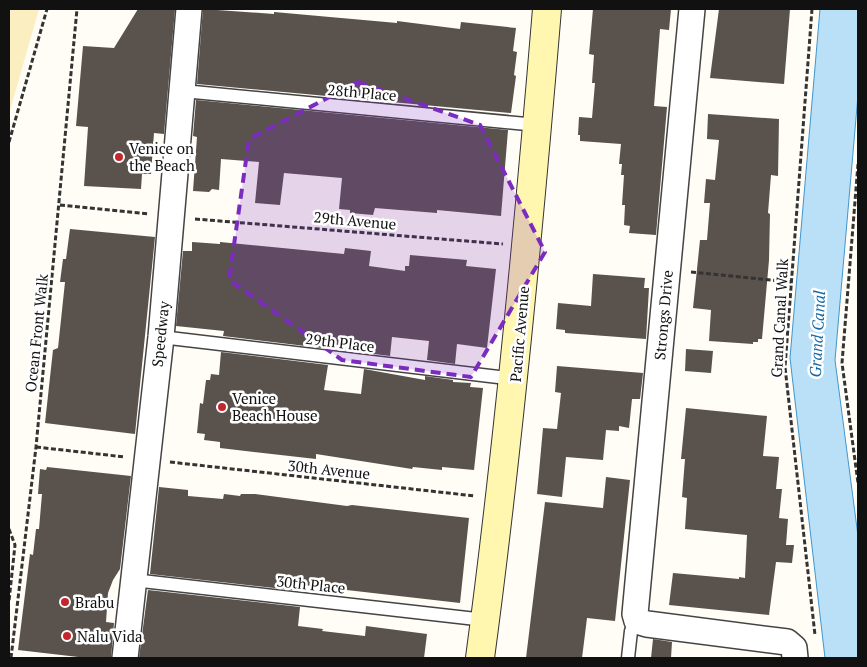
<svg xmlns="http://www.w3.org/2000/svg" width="867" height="667" font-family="'PT Serif',serif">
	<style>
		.sand { fill: #fbeec1 }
		.water { fill: #b9e0f7; stroke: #3f96cf }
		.building { fill: #5a524d }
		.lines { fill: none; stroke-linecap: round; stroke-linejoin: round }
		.service-casing { stroke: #444; stroke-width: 15 }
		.minor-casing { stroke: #444; stroke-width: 28 }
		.secondary-casing { stroke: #333; stroke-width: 30 }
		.path { stroke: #333; stroke-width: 3; stroke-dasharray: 5 2.5; stroke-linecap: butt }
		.service { stroke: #fff; stroke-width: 12 }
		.minor { stroke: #fff; stroke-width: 25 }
		.secondary { stroke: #fff6b0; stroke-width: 28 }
		.marked { fill: #7b2cbf; fill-opacity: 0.2; stroke: #7b2cbf; stroke-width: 4; stroke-dasharray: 10 6; stroke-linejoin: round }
		.poi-dot { fill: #c4262e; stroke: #fff; stroke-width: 2 }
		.labels { text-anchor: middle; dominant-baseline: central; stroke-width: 5; stroke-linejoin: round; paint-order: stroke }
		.street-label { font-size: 15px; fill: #111; stroke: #fff }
		.poi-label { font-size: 15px; fill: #111; stroke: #fff; text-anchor: start }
		.water-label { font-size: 16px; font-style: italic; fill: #1768a6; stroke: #fff }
	</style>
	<rect width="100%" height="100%" fill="#fffdf5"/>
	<path class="sand" d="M 9,9 L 39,9 L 9,114 Z"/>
	<path class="water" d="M 820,9 L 858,9 L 858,95 L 835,360 L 858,536 L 858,658 L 825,658 L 790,358 Z"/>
	<path class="building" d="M 138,9 L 175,9 L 164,134 L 154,133 L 151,174 L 142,174 L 141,189 L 84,186 L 88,127 L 76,126 L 83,46 L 114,48 Z
		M 203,9 L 274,14 L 274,12 L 397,23 L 397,21 L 460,29 L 461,22 L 516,28 L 513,51 L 517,52 L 514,75 L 516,76 L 511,113 L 197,84 Z
		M 593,9 L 671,9 L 669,30 L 660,29 L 654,106 L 667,107 L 656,235 L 629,233 L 630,226 L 624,225 L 625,205 L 622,205 L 624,175 L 621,175 L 622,164 L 619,164 L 621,144 L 580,141 L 580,135 L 578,135 L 579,117 L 592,118 L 595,83 L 592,83 L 594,55 L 589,54 Z
		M 719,9 L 790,9 L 784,84 L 710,78 Z
		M 196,100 L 508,130 L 501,216 L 437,210 L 437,213 L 375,208 L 373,215 L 350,213 L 350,210 L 339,209 L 342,178 L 284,173 L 280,205 L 255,203 L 259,162 L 221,159 L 219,190 L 212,189 L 209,192 L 193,191 L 197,137 L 193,136 Z
		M 708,114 L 779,119 L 778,176 L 771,175 L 768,213 L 770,214 L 769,260 L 762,339 L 758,339 L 758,342 L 753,342 L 753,344 L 709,341 L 711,310 L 693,308 L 700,240 L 707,240 L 710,203 L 704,203 L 706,179 L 715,180 L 719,140 L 707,139 Z
		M 70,229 L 155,237 L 135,434 L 45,423 L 53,350 L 58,348 L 65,282 L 60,282 L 63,259 L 66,259 Z
		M 192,242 L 220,244 L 220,242 L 344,254 L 345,248 L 371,251 L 369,266 L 405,271 L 405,266 L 409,266 L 410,255 L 467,260 L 466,266 L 496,269 L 487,348 L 457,344 L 455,364 L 427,360 L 429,341 L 392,337 L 390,356 L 366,353 L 366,348 L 331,344 L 330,349 L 223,336 L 224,331 L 176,326 L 183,251 L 192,251 Z
		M 593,274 L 645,278 L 644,288 L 649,288 L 646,339 L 565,333 L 565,330 L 556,329 L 558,303 L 591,306 Z
		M 686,349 L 713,351 L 711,373 L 685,371 Z
		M 221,352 L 328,365 L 324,390 L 361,394 L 364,369 L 425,380 L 425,376 L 453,380 L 453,382 L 471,383 L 470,387 L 483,388 L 474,470 L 442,467 L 442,470 L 413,467 L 412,469 L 316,454 L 316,459 L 220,448 L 220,442 L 204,440 L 205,434 L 197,433 L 200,403 L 203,404 L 206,380 L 210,380 L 211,374 L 219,375 Z
		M 557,366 L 643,373 L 640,399 L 632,399 L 629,428 L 619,426 L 619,431 L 606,430 L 603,460 L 566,457 L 562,497 L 537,494 L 543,428 L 557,429 L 561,393 L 555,392 Z
		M 686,408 L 767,416 L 763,456 L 779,457 L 776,489 L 782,489 L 779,518 L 788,519 L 786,545 L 794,545 L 792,563 L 776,562 L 769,615 L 669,605 L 673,573 L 739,579 L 739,577 L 745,578 L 747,535 L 685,529 L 687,498 L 682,497 L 685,459 L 681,459 Z
		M 47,467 L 131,476 L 120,569 L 113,580 L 108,593 L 106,622 L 114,623 L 111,658 L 87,658 L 18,650 L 30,554 L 33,555 L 36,529 L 39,529 L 42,494 L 38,494 L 40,469 L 46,470 Z
		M 606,477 L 630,480 L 615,621 L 587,618 L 582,658 L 526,658 L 545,502 L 603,508 Z
		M 159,487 L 188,490 L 188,496 L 223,499 L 224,494 L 240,496 L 241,494 L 255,494 L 347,506 L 352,505 L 469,518 L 460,603 L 303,585 L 301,591 L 150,574 Z
		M 148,590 L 300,607 L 298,626 L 323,629 L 322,631 L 365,636 L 366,626 L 427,634 L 424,658 L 139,658 Z
		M 653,639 L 672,642 L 671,658 L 651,658 Z"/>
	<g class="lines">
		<defs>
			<path id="service" d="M 183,91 L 537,125
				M 161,337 L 515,379
				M 133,580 L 485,620
				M 628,658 L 631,631 L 637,621"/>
			<path id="minor" d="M 692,9 L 635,614 L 637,621 L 647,624 L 787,642 L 794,648 L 795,658
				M 125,658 L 161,337 L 189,9"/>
			<path id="secondary" d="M 480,658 C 509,442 529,226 547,9"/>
		</defs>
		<use href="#service" class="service-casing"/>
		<use href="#minor" class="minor-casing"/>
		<use href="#secondary" class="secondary-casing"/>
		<path class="path" d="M 812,9 L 785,367 L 815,635
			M 9,142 L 47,9
			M 858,164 L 842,363 L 858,483
			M 60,205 L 149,214
			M 195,219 L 503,244
			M 691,272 L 791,282
			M 36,447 L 125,457
			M 170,462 L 475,496
			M 9,529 L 15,545 L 9,601
			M 11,658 L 36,447 L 77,9"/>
		<use href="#service" class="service"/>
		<use href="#minor" class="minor"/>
		<use href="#secondary" class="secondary"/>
	</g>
	<path class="marked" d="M 358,82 L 480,125 L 545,252 L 471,377 L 342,360 L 229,280 L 249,139 Z"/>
	<g class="poi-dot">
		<circle cx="119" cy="157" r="5"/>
		<circle cx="222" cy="407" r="5"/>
		<circle cx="65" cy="602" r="5"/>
		<circle cx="67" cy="636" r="5"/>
	</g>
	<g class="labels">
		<g class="street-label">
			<text transform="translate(362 92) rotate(5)">28th Place</text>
			<text transform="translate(355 220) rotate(5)">29th Avenue</text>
			<text transform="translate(663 315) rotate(-85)">Strongs Drive</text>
			<text transform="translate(779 318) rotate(-87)">Grand Canal Walk</text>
			<text transform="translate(36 333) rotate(-84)">Ocean Front Walk</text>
			<text transform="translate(160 334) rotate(-84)">Speedway</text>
			<text transform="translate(519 334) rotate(-85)">Pacific Avenue</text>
			<text transform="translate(340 342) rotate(7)">29th Place</text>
			<text transform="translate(329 469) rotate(6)">30th Avenue</text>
			<text transform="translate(311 584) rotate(6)">30th Place</text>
		</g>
		<g class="poi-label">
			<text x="129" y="148">Venice on<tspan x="129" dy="17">the Beach</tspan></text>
			<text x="232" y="398">Venice<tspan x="232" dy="17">Beach House</tspan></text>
			<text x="75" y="602">Brabu</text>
			<text x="77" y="636">Nalu Vida</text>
		</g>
		<g class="water-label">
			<text transform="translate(817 334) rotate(-87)">Grand Canal</text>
		</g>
	</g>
	<rect width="867" height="667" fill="none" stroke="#111111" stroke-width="20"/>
</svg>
